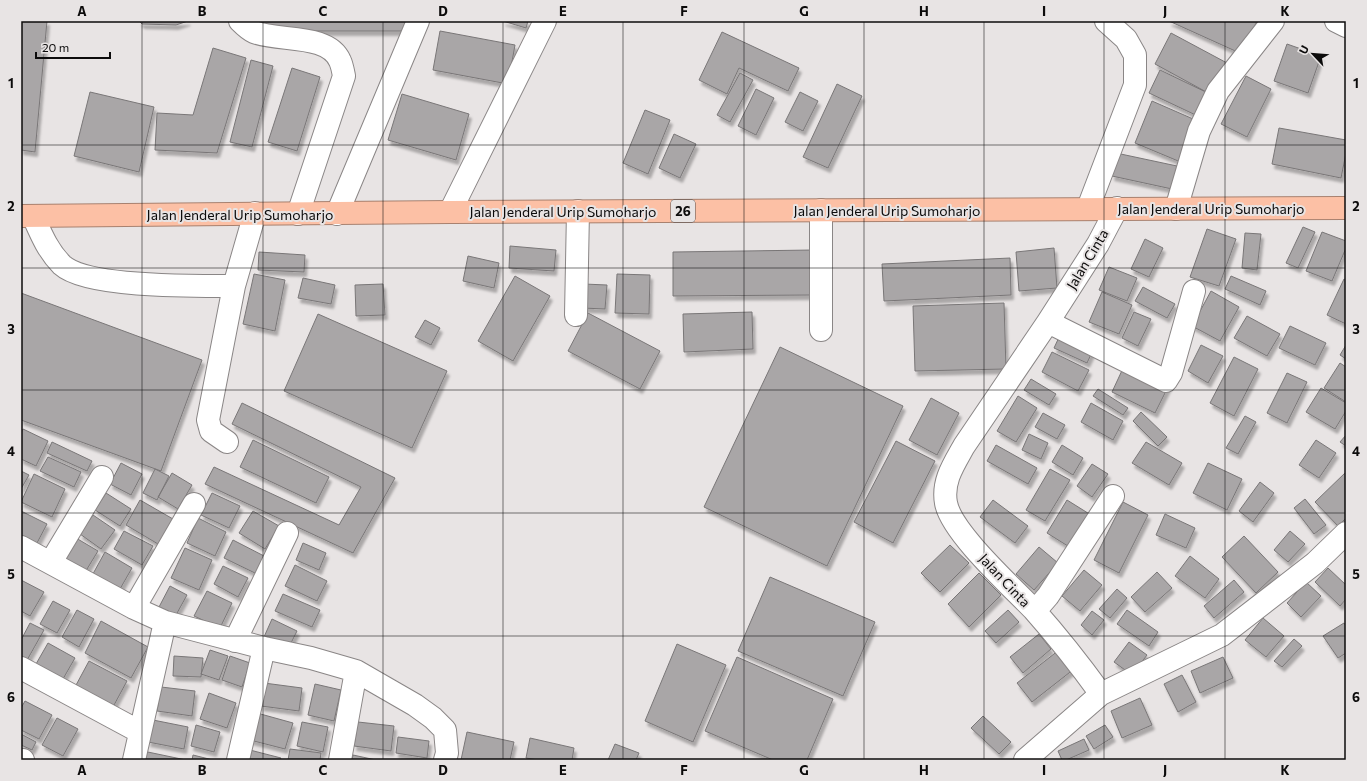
<svg xmlns="http://www.w3.org/2000/svg" width="1367" height="781" font-family="Commissioner,sans-serif">
	<style>
		.building { fill: #a9a6a7; stroke: #797677; filter: url(#shadow) }
		.lines { fill: none; stroke-linecap: round; stroke-linejoin: round }
		.minor-casing { stroke: #8a8686; stroke-width: 24 }
		.highway-casing { stroke: #a8816f; stroke-width: 24 }
		.minor { stroke: #fff; stroke-width: 22 }
		.highway { stroke: #fcc0a5; stroke-width: 22 }
		.grid { fill: none; stroke: #0c0b0b; stroke-width: 1; stroke-opacity: 0.55 }
		.labels { text-anchor: middle; dominant-baseline: central; stroke-width: 4; stroke-linejoin: round; paint-order: stroke }
		.shield { fill: #e8e4e4; stroke: #4e4c4c; stroke-width: 1 }
		.shield-label { font-size: 13px; font-weight: bold; fill: #0c0b0b }
		.street-label { font-size: 14px; fill: #0c0b0b; stroke: #e8e4e4 }
		.neatline { fill: none; stroke: #0c0b0b; stroke-width: 1.5 }
		.grid-label { font-size: 13px; text-anchor: middle; font-weight: bold; fill: #0c0b0b }
	</style>
	<defs>
		<filter id="shadow"><feDropShadow dx="2.5" dy="4.5" stdDeviation="1" flood-color="#0004"/></filter>
	</defs>
	<rect width="100%" height="100%" fill="#e8e4e4"/>
	<path class="building" d="M 21,21 L 47,21 L 35,152 L 21,150 Z
		M 139,21 L 188,21 L 176,25 L 142,24 Z
		M 259,21 L 412,21 L 409,31 L 263,31 Z
		M 503,21 L 528,21 L 526,28 Z
		M 1169,21 L 1257,21 L 1242,54 Z
		M 440,31 L 515,45 L 508,84 L 433,70 Z
		M 722,32 L 799,68 L 788,91 L 739,68 L 727,94 L 699,80 Z
		M 1171,33 L 1227,63 L 1210,94 L 1155,64 Z
		M 1287,44 L 1321,56 L 1308,93 L 1274,81 Z
		M 213,48 L 246,58 L 217,153 L 155,150 L 157,113 L 193,115 Z
		M 251,60 L 273,66 L 252,147 L 230,142 Z
		M 292,68 L 320,77 L 297,151 L 268,142 Z
		M 1160,70 L 1212,95 L 1202,118 L 1149,93 Z
		M 740,73 L 753,80 L 730,122 L 717,115 Z
		M 1246,76 L 1271,89 L 1247,137 L 1221,124 Z
		M 837,84 L 862,96 L 828,168 L 803,157 Z
		M 756,89 L 774,98 L 756,135 L 738,126 Z
		M 90,92 L 154,107 L 139,172 L 74,156 Z
		M 800,92 L 818,101 L 803,131 L 785,122 Z
		M 402,94 L 469,114 L 456,160 L 388,140 Z
		M 1152,101 L 1200,122 L 1183,163 L 1135,143 Z
		M 645,110 L 670,120 L 648,174 L 623,163 Z
		M 1279,128 L 1346,140 L 1346,153 L 1341,178 L 1272,164 Z
		M 674,134 L 696,144 L 680,178 L 659,168 Z
		M 1116,153 L 1177,166 L 1172,189 L 1112,176 Z
		M 1303,227 L 1315,232 L 1298,268 L 1286,263 Z
		M 1207,229 L 1236,239 L 1219,286 L 1190,277 Z
		M 1322,232 L 1346,241 L 1346,248 L 1332,281 L 1306,271 Z
		M 1245,233 L 1261,234 L 1257,270 L 1242,268 Z
		M 1145,239 L 1163,248 L 1149,277 L 1131,269 Z
		M 510,246 L 556,250 L 554,271 L 509,268 Z
		M 1054,248 L 1057,288 L 1019,291 L 1016,252 Z
		M 813,250 L 813,295 L 673,296 L 673,252 Z
		M 259,252 L 305,255 L 304,272 L 258,270 Z
		M 468,256 L 499,263 L 494,288 L 463,281 Z
		M 1010,258 L 1011,295 L 884,301 L 882,264 Z
		M 1109,267 L 1137,278 L 1127,301 L 1099,290 Z
		M 254,274 L 285,280 L 275,331 L 243,324 Z
		M 617,274 L 650,275 L 649,314 L 615,313 Z
		M 515,276 L 550,296 L 513,361 L 478,341 Z
		M 1231,276 L 1266,291 L 1260,305 L 1225,289 Z
		M 303,278 L 335,285 L 331,304 L 298,298 Z
		M 1344,279 L 1346,280 L 1346,324 L 1327,315 Z
		M 383,284 L 385,315 L 356,316 L 355,285 Z
		M 584,284 L 607,285 L 605,309 L 582,308 Z
		M 1143,287 L 1175,304 L 1167,318 L 1135,301 Z
		M 1211,291 L 1239,307 L 1220,341 L 1192,326 Z
		M 1102,292 L 1132,305 L 1119,334 L 1089,322 Z
		M 21,293 L 202,360 L 161,471 L 21,420 Z
		M 1004,303 L 1006,369 L 915,371 L 913,306 Z
		M 752,312 L 753,349 L 684,352 L 683,314 Z
		M 1134,312 L 1151,319 L 1138,346 L 1122,338 Z
		M 588,313 L 660,351 L 640,389 L 568,351 Z
		M 318,314 L 447,371 L 412,448 L 284,391 Z
		M 1247,316 L 1280,334 L 1267,356 L 1234,338 Z
		M 425,320 L 440,328 L 431,345 L 415,337 Z
		M 1290,326 L 1326,343 L 1315,365 L 1279,348 Z
		M 1061,333 L 1094,348 L 1087,363 L 1054,348 Z
		M 1201,345 L 1223,356 L 1208,383 L 1188,371 Z
		M 1346,345 L 1346,359 L 1340,355 Z
		M 780,347 L 903,406 L 827,566 L 704,507 Z
		M 1052,352 L 1089,370 L 1078,391 L 1042,372 Z
		M 1234,357 L 1258,369 L 1234,416 L 1210,403 Z
		M 1340,363 L 1346,367 L 1346,402 L 1324,388 Z
		M 1125,364 L 1169,385 L 1155,413 L 1112,392 Z
		M 1287,373 L 1307,382 L 1287,423 L 1267,413 Z
		M 1031,379 L 1056,394 L 1049,405 L 1024,390 Z
		M 1321,388 L 1346,403 L 1346,411 L 1335,429 L 1306,412 Z
		M 1098,389 L 1128,408 L 1123,415 L 1093,396 Z
		M 1018,396 L 1037,408 L 1016,442 L 997,431 Z
		M 931,398 L 959,413 L 937,455 L 909,440 Z
		M 242,403 L 395,478 L 353,553 L 205,484 L 214,467 L 339,525 L 361,487 L 232,424 Z
		M 1091,403 L 1123,421 L 1113,440 L 1081,422 Z
		M 1141,412 L 1167,437 L 1158,446 L 1133,421 Z
		M 1043,413 L 1065,425 L 1057,439 L 1035,427 Z
		M 1245,416 L 1256,422 L 1238,454 L 1226,448 Z
		M 23,429 L 48,441 L 36,466 L 21,459 L 21,433 Z
		M 1029,434 L 1048,443 L 1041,459 L 1022,450 Z
		M 1346,435 L 1346,446 L 1340,442 Z
		M 253,440 L 329,477 L 316,503 L 240,467 Z
		M 1316,440 L 1336,453 L 1319,478 L 1299,465 Z
		M 896,441 L 935,461 L 893,543 L 854,522 Z
		M 52,442 L 92,461 L 87,471 L 47,453 Z
		M 1146,442 L 1182,463 L 1169,485 L 1132,463 Z
		M 996,445 L 1037,468 L 1028,484 L 987,461 Z
		M 1062,445 L 1083,458 L 1073,475 L 1052,462 Z
		M 48,457 L 81,472 L 74,487 L 40,471 Z
		M 121,463 L 142,474 L 131,495 L 110,484 Z
		M 1208,463 L 1242,479 L 1227,510 L 1193,493 Z
		M 1092,464 L 1108,474 L 1092,497 L 1077,486 Z
		M 155,469 L 169,476 L 157,500 L 143,493 Z
		M 1050,469 L 1070,480 L 1045,521 L 1026,510 Z
		M 21,471 L 29,475 L 21,489 Z
		M 1346,472 L 1346,518 L 1338,526 L 1315,502 Z
		M 172,473 L 192,485 L 178,509 L 158,497 Z
		M 34,474 L 65,489 L 52,517 L 21,502 Z
		M 1260,482 L 1274,493 L 1253,522 L 1239,511 Z
		M 106,493 L 131,509 L 120,526 L 95,510 Z
		M 212,493 L 240,506 L 229,528 L 201,515 Z
		M 1305,499 L 1326,525 L 1314,534 L 1294,508 Z
		M 140,500 L 173,519 L 158,544 L 126,525 Z
		M 993,500 L 1028,526 L 1015,543 L 980,517 Z
		M 1067,500 L 1091,515 L 1071,548 L 1047,533 Z
		M 1123,502 L 1148,515 L 1119,573 L 1094,560 Z
		M 21,511 L 47,524 L 37,543 L 21,535 Z
		M 253,511 L 279,526 L 265,549 L 239,533 Z
		M 1165,514 L 1195,528 L 1186,548 L 1156,535 Z
		M 93,515 L 115,530 L 101,549 L 80,534 Z
		M 198,518 L 226,532 L 215,556 L 187,543 Z
		M 124,531 L 153,546 L 142,565 L 114,549 Z
		M 1290,531 L 1305,544 L 1288,562 L 1274,550 Z
		M 1244,536 L 1278,572 L 1256,593 L 1222,557 Z
		M 76,538 L 98,551 L 84,574 L 62,561 Z
		M 233,540 L 266,557 L 257,574 L 224,558 Z
		M 303,543 L 326,553 L 319,570 L 296,560 Z
		M 950,545 L 969,563 L 940,592 L 921,573 Z
		M 1039,547 L 1058,563 L 1034,590 L 1016,574 Z
		M 185,548 L 212,560 L 199,590 L 171,578 Z
		M 105,552 L 132,568 L 116,596 L 89,581 Z
		M 1190,556 L 1219,579 L 1205,598 L 1175,576 Z
		M 295,565 L 327,581 L 317,601 L 285,586 Z
		M 223,566 L 248,578 L 238,597 L 214,584 Z
		M 1328,568 L 1346,585 L 1346,599 L 1340,606 L 1315,582 Z
		M 1084,570 L 1102,585 L 1080,611 L 1062,596 Z
		M 1157,572 L 1172,588 L 1145,612 L 1131,597 Z
		M 979,573 L 1001,595 L 969,627 L 948,604 Z
		M 770,577 L 875,622 L 843,696 L 738,651 Z
		M 21,580 L 44,592 L 30,616 L 21,611 Z
		M 1234,580 L 1244,592 L 1214,618 L 1204,606 Z
		M 1306,582 L 1321,596 L 1301,617 L 1287,603 Z
		M 170,586 L 187,595 L 176,615 L 159,607 Z
		M 1117,589 L 1127,598 L 1110,618 L 1099,609 Z
		M 207,591 L 232,603 L 220,628 L 194,616 Z
		M 283,594 L 320,610 L 312,627 L 275,611 Z
		M 53,601 L 70,610 L 57,633 L 40,624 Z
		M 77,610 L 94,619 L 79,647 L 62,637 Z
		M 1008,610 L 1019,622 L 996,643 L 985,631 Z
		M 1127,610 L 1158,632 L 1149,646 L 1117,624 Z
		M 1092,611 L 1104,620 L 1092,635 L 1081,625 Z
		M 1263,618 L 1284,636 L 1266,657 L 1245,640 Z
		M 272,619 L 297,631 L 288,649 L 264,637 Z
		M 101,621 L 148,647 L 131,678 L 85,653 Z
		M 30,623 L 44,630 L 26,662 L 21,659 L 21,640 Z
		M 1344,623 L 1346,626 L 1346,653 L 1338,658 L 1323,636 Z
		M 1039,634 L 1051,649 L 1023,673 L 1010,657 Z
		M 1294,639 L 1302,646 L 1282,667 L 1274,661 Z
		M 1129,642 L 1147,655 L 1132,675 L 1114,662 Z
		M 48,643 L 75,658 L 63,679 L 36,664 Z
		M 677,644 L 726,665 L 693,742 L 645,721 Z
		M 210,650 L 228,656 L 219,680 L 201,674 Z
		M 1059,650 L 1074,669 L 1032,702 L 1017,683 Z
		M 174,656 L 203,658 L 201,677 L 173,676 Z
		M 230,656 L 250,663 L 242,687 L 222,680 Z
		M 737,657 L 833,699 L 807,760 L 773,760 L 705,731 Z
		M 1223,657 L 1233,678 L 1200,693 L 1191,671 Z
		M 89,661 L 127,681 L 113,707 L 75,687 Z
		M 1182,675 L 1196,702 L 1178,712 L 1164,684 Z
		M 264,683 L 302,688 L 299,711 L 261,706 Z
		M 315,684 L 341,690 L 334,721 L 308,715 Z
		M 161,687 L 195,691 L 192,716 L 157,711 Z
		M 209,693 L 236,703 L 227,728 L 200,719 Z
		M 1140,698 L 1152,725 L 1122,738 L 1111,711 Z
		M 25,701 L 52,715 L 39,739 L 21,730 L 21,708 Z
		M 257,713 L 293,723 L 285,749 L 250,740 Z
		M 983,716 L 1011,742 L 999,754 L 971,728 Z
		M 57,718 L 78,729 L 63,756 L 42,745 Z
		M 153,720 L 188,727 L 184,749 L 148,742 Z
		M 302,722 L 328,727 L 323,752 L 297,746 Z
		M 358,722 L 394,726 L 391,751 L 354,746 Z
		M 196,725 L 220,732 L 214,752 L 191,746 Z
		M 1105,725 L 1113,737 L 1094,749 L 1086,736 Z
		M 467,732 L 514,742 L 510,760 L 461,760 Z
		M 21,734 L 36,742 L 32,750 L 21,745 Z
		M 398,737 L 429,741 L 427,758 L 396,753 Z
		M 530,738 L 574,748 L 572,760 L 538,760 L 526,758 Z
		M 1084,739 L 1089,750 L 1066,760 L 1062,760 L 1058,751 Z
		M 615,744 L 639,753 L 636,760 L 608,760 Z
		M 246,749 L 281,758 L 280,760 L 243,760 Z
		M 290,749 L 321,753 L 320,760 L 288,760 Z
		M 143,751 L 186,760 L 141,760 Z
		M 193,755 L 213,760 L 192,760 Z
		M 353,755 L 376,760 L 352,760 Z"/>
	<g class="lines">
		<defs>
			<path id="minor" d="M 240,21 C 244,25 249,30 254,32 C 279,42 328,33 340,61 C 342,65 343,71 344,76 L 298,214
				M 1336,21 L 1346,26
				M 1088,208 L 1135,85 L 1135,55 L 1126,39 L 1106,21
				M 1117,208 L 1098,244 L 1048,322 L 964,446 C 954,464 942,481 946,503 C 951,532 1012,587 1034,610 C 1058,637 1080,665 1101,694 L 1222,635 L 1315,563 L 1346,533
				M 1176,209 L 1199,131 L 1218,91 L 1273,21
				M 821,210 L 821,330
				M 450,212 L 545,21
				M 337,214 L 418,21
				M 33,216 C 41,234 48,251 62,265 C 87,288 199,286 234,286 L 255,213
				M 576,315 L 578,211
				M 1048,322 L 1166,381 L 1171,373 L 1194,291
				M 227,442 L 211,431 L 208,420 L 234,286
				M 21,547 L 134,608 L 165,622 L 264,648 L 311,658 L 356,671 L 415,705 L 433,718 L 445,730 L 447,753 L 445,760
				M 51,562 L 102,477
				M 134,608 L 194,504
				M 1035,611 L 1048,596 L 1113,496
				M 235,641 L 287,533
				M 21,668 L 140,732
				M 21,760 L 23,760
				M 134,760 L 165,622
				M 238,760 L 264,648
				M 340,760 L 356,671
				M 1025,760 L 1101,694"/>
			<path id="highway" d="M 21,216 L 450,212 L 1346,208"/>
		</defs>
		<use href="#minor" class="minor-casing"/>
		<use href="#highway" class="highway-casing"/>
		<use href="#minor" class="minor"/>
		<use href="#highway" class="highway"/>
	</g>
	<path class="grid" d="M 142,21 L 142,760M 263,21 L 263,760M 383,21 L 383,760M 503,21 L 503,760M 623,21 L 623,760M 744,21 L 744,760M 864,21 L 864,760M 984,21 L 984,760M 1104,21 L 1104,760M 1225,21 L 1225,760M 21,145 L 1346,145M 21,268 L 1346,268M 21,390 L 1346,390M 21,513 L 1346,513M 21,636 L 1346,636"/>
	<g class="labels">
		<rect class="shield" x="671" y="200" width="24" height="22" rx="3"/>
		<g class="shield-label">
			<text x="683" y="211">26</text>
		</g>
		<g class="street-label">
			<text x="1211" y="208">Jalan Jenderal Urip Sumoharjo</text>
			<text x="887" y="210">Jalan Jenderal Urip Sumoharjo</text>
			<text x="563" y="211">Jalan Jenderal Urip Sumoharjo</text>
			<text x="240" y="214">Jalan Jenderal Urip Sumoharjo</text>
			<text transform="translate(1087 259) rotate(-59)">Jalan Cinta</text>
			<text transform="translate(1005 580) rotate(47)">Jalan Cinta</text>
		</g>
	</g>
	<rect width="1367" height="781" fill="none" stroke="#e8e4e4" stroke-width="44"/>
	<g transform="translate(1313 54) rotate(296)" stroke="#e8e4e4" stroke-width="3" paint-order="stroke">
	<path d="M0-3L7 15L0 10L-7 15Z" fill="#0c0b0b"/>
	<text y="-6" font-size="11" font-weight="bold" text-anchor="middle" fill="#0c0b0b">U</text>
	</g>
	<path d="M36 52v6h74v-6" fill="none" stroke="#0c0b0b" stroke-width="2"/>
	<text x="42" y="52" font-size="12" fill="#0c0b0b" stroke="#e8e4e4" stroke-width="3" paint-order="stroke">20 m</text>
	<rect x="22" y="22" width="1323" height="737" class="neatline"/>
	<g class="grid-label">
		<text x="82" y="16">A</text>
		<text x="202" y="16">B</text>
		<text x="323" y="16">C</text>
		<text x="443" y="16">D</text>
		<text x="563" y="16">E</text>
		<text x="684" y="16">F</text>
		<text x="804" y="16">G</text>
		<text x="924" y="16">H</text>
		<text x="1044" y="16">I</text>
		<text x="1165" y="16">J</text>
		<text x="1285" y="16">K</text>
		<text x="11" y="88">1</text>
		<text x="1356" y="88">1</text>
		<text x="11" y="211">2</text>
		<text x="1356" y="211">2</text>
		<text x="11" y="334">3</text>
		<text x="1356" y="334">3</text>
		<text x="11" y="456">4</text>
		<text x="1356" y="456">4</text>
		<text x="11" y="579">5</text>
		<text x="1356" y="579">5</text>
		<text x="11" y="702">6</text>
		<text x="1356" y="702">6</text>
		<text x="82" y="775">A</text>
		<text x="202" y="775">B</text>
		<text x="323" y="775">C</text>
		<text x="443" y="775">D</text>
		<text x="563" y="775">E</text>
		<text x="684" y="775">F</text>
		<text x="804" y="775">G</text>
		<text x="924" y="775">H</text>
		<text x="1044" y="775">I</text>
		<text x="1165" y="775">J</text>
		<text x="1285" y="775">K</text>
	</g>
</svg>
